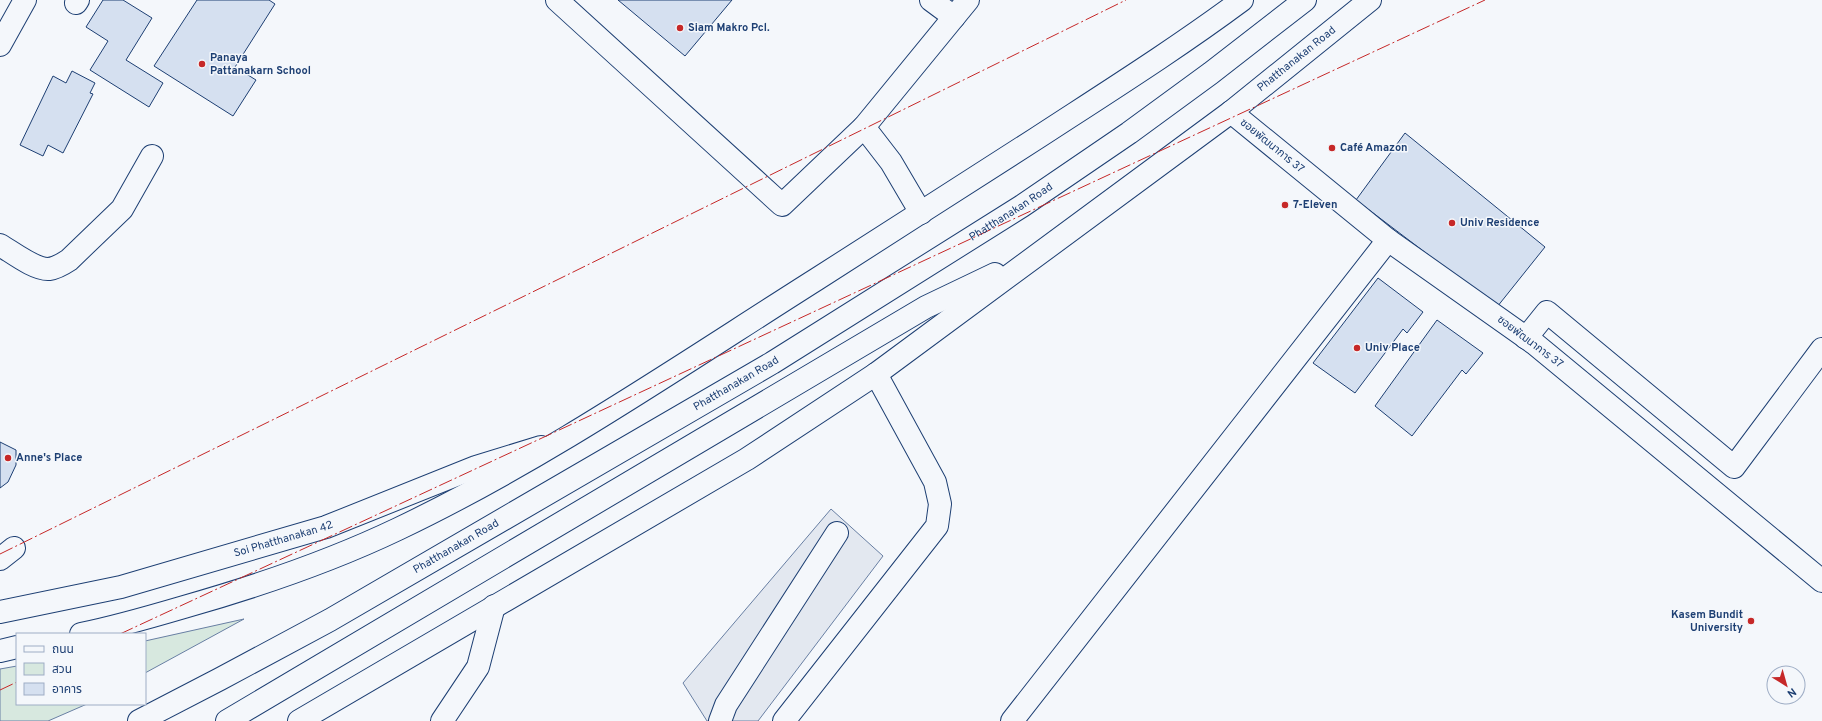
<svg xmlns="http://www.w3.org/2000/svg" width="1822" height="721" font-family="Overpass,'Noto Sans Thai',sans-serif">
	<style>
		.green { fill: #d7e8df; stroke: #687fa3 }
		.parking { fill: #e3e8f0; stroke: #687fa3 }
		.building { fill: #d5e0f0; stroke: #1d3f73 }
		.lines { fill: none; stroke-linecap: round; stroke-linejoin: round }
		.minor-casing { stroke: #1d3f73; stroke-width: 24 }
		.major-casing { stroke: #1d3f73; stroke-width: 24 }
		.minor { stroke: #f4f7fb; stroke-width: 22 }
		.major { stroke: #f4f7fb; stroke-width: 22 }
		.power { stroke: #c62828; stroke-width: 1; stroke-dasharray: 14 3 2 3; stroke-linecap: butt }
		.poi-dot { fill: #c62828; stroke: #f4f7fb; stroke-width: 1.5 }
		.labels { text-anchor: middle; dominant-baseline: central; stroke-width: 3; stroke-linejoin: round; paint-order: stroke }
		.poi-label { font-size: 11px; font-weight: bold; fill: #1d3f73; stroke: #f4f7fb; text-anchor: start }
		.street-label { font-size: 11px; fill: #1d3f73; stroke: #f4f7fb }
	</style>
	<rect width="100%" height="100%" fill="#f4f7fb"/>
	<path class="green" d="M 244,619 L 145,673 L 145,641 Z
		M 17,666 L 17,704 L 87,704 L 48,721 L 0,721 L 0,669 Z"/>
	<path class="parking" d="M 831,509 L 883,556 L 758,721 L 707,721 L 683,683 Z"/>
	<path class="building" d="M 103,0 L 123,0 L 152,18 L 126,60 L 163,83 L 149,107 L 90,70 L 108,41 L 86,27 Z
		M 197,0 L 269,0 L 275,4 L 235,67 L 256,80 L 233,116 L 154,66 Z
		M 618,0 L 732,0 L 685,56 Z
		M 72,71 L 95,83 L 90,93 L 93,94 L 63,153 L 48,145 L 43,156 L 20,145 L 53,76 L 66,83 Z
		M 1405,133 L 1545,247 L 1497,307 L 1356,200 Z
		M 1378,278 L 1423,312 L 1407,333 L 1403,329 L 1355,393 L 1313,363 Z
		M 1437,320 L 1483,353 L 1466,374 L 1462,370 L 1412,436 L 1375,406 Z
		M 0,442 L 16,450 L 16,465 L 8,482 L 0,488 Z"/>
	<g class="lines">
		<defs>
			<g id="minor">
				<path d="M 557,0 L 782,205 L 864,127 L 968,0"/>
				<path d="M 931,0 L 954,17"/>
				<path d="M 76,3 L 78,0"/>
				<path d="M 0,45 L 25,0"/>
				<path d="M 1231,112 L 1388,240 L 1535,344 L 1822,581"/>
				<path d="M 864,127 L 891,162 L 921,213"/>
				<path d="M 0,245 C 12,252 35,270 49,269 C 56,268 63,264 69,260 L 122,209 L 152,156"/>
				<path d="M 1526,338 L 1547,312 L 1734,467 L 1822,349"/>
				<path d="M 0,559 L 14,548"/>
				<path id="s1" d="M 0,612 L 121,587 L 326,527 L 476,467 L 541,447"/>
				<path d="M 442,721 L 478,667 L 494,606"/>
				<path d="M 720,721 L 726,705 L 837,533"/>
				<path d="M 784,721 L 937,526 L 940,504 L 935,482 L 876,374"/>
				<path d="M 1012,721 L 1388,240"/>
			</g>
			<g id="major">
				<path d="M 81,634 C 116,627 150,617 184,607 C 258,586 329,562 398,529 C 543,460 681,365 817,279 C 890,232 964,185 1037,138 C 1106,93 1176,49 1242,0"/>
				<path d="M 0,651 L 17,647"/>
				<path id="s2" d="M 139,721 L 220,679 L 330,620 L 772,363 L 1022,206 L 1129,133 L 1211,73 L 1305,0"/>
				<path d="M 227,721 L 926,307 L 995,274"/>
				<path id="s3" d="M 299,721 L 747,459 L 876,374 L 1231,112 L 1370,0"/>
			</g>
		</defs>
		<use href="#minor" class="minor-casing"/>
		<use href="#major" class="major-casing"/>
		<use href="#minor" class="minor"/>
		<use href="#major" class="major"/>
		<path class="power" d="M 0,554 L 1126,0
			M 120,634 L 1485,0
			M 0,690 L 17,682"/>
	</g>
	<g class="poi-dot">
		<circle cx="680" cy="28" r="4"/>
		<circle cx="202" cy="64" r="4"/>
		<circle cx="1332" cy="148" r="4"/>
		<circle cx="1285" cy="205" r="4"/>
		<circle cx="1452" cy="223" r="4"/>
		<circle cx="1357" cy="348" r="4"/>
		<circle cx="8" cy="458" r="4"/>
		<circle cx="1751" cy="621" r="4"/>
	</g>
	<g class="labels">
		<g class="poi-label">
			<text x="688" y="28">Siam Makro Pcl.</text>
			<text x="210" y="58">Panaya<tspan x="210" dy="13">Pattanakarn School</tspan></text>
			<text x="1340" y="148">Café Amazon</text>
			<text x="1293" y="205">7-Eleven</text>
			<text x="1460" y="223">Univ Residence</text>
			<text x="1365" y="348">Univ Place</text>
			<text x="16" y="458">Anne's Place</text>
			<text x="1743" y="615" text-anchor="end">Kasem Bundit<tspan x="1743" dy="13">University</tspan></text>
		</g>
		<g class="street-label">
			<text stroke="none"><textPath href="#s3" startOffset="1199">Phatthanakan Road</textPath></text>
			<text transform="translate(1272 146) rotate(39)">ซอยพัฒนาการ 37</text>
			<text stroke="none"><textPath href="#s2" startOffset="1010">Phatthanakan Road</textPath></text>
			<text transform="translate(1530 342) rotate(37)">ซอยพัฒนาการ 37</text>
			<text stroke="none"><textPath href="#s2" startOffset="686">Phatthanakan Road</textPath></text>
			<text stroke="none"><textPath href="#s1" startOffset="293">Soi Phatthanakan 42</textPath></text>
			<text stroke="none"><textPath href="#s2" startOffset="362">Phatthanakan Road</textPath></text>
		</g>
	</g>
	<rect x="16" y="633" width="130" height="72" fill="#f4f7fb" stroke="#9eadc5"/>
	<rect x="24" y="646" width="20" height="6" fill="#f4f7fb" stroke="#9eadc5"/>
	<text x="52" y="653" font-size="12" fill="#1d3f73">ถนน</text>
	<rect x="24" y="663" width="20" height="12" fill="#d7e8df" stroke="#9eadc5"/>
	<text x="52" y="673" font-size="12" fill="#1d3f73">สวน</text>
	<rect x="24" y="683" width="20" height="12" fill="#d5e0f0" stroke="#9eadc5"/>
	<text x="52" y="693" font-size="12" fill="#1d3f73">อาคาร</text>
	<g transform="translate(1786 685) rotate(143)"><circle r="19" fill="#f4f7fb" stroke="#9eadc5"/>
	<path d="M0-3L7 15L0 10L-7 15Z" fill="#c62828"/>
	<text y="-6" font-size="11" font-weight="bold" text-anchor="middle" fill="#1d3f73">N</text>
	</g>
</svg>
